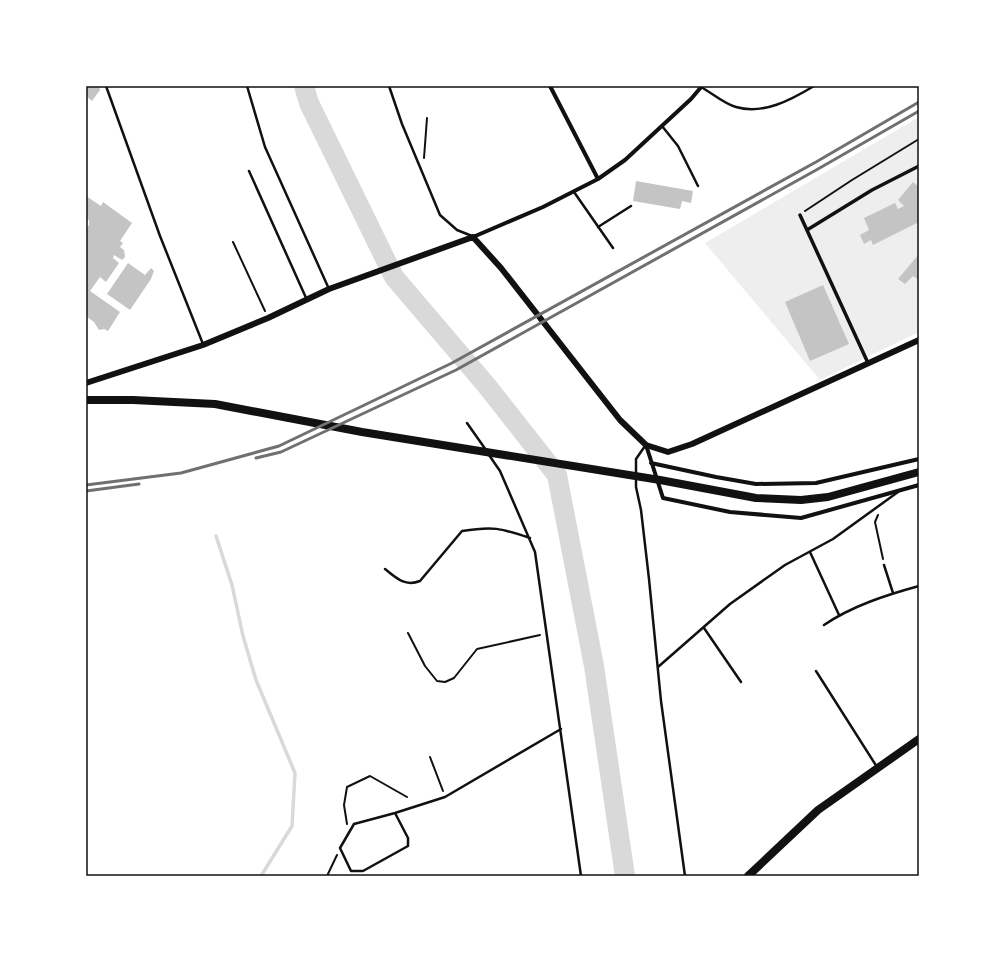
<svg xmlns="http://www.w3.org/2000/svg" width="1005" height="962" font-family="Lato,sans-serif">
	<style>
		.green { fill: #eee }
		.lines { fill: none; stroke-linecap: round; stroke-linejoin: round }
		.stream { stroke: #d9d9d9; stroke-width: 3.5 }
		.river { stroke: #d9d9d9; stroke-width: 20 }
		.building { fill: #c4c4c4 }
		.path { stroke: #111; stroke-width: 2 }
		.service { stroke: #111; stroke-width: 2.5 }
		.pedestrian { stroke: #111; stroke-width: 3.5 }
		.minor { stroke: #111; stroke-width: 4 }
		.tertiary { stroke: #111; stroke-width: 6 }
		.primary { stroke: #111; stroke-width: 8 }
		.rail { stroke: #707070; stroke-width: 3 }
		.neatline { fill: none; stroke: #111; stroke-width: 1.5 }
	</style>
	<rect width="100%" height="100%" fill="#fff"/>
	<path class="green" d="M 919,117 L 919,332 L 820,380 L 705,243 Z"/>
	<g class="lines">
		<path class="stream" d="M 216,536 L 232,585 L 243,636 L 256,680 L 295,773 L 292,826 L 261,876"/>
		<path class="river" d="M 304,86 L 309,103 L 394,277 L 487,386 L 557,475 L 594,666 L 625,876"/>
	</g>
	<path class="building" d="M 86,86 L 99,86 L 100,90 L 92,101 L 86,96 Z
		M 636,181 L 693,191 L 691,203 L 682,201 L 680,209 L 633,201 Z
		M 913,182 L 919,187 L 919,222 L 873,245 L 871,240 L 864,244 L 860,235 L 869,230 L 864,218 L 895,203 L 898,209 L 904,206 L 898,200 Z
		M 86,196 L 101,206 L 103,202 L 132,223 L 120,241 L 123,243 L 120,247 L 124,250 L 125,257 L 122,260 L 114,255 L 113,258 L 119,263 L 106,282 L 100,277 L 90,291 L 120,312 L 108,331 L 104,329 L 99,330 L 94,322 L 86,316 L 86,230 L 89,225 L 89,220 L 86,218 Z
		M 919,254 L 919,280 L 913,276 L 905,284 L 898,279 Z
		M 128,263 L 145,275 L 151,268 L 154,271 L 151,279 L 130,310 L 107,294 Z
		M 823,285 L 849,344 L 810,361 L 785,302 Z"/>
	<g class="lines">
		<path class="path" d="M 424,158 L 427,118
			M 805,211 L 852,180 L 919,139
			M 233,242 L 265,311
			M 878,515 L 875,522 L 883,559
			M 408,633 L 425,666 L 437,681 L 445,682 L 454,678 L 477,649 L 540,635
			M 430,757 L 443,791
			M 347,824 L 344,805 L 347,787 L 370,776 L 407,797
			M 327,876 L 337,855"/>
		<path class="service" d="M 106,86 L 160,236 L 203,344
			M 247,86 L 265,147 L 329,289
			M 389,86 L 402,124 L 440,215 L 457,230 L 472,236
			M 701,87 C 712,93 724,104 736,107 C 763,115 791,100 814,86
			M 662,126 L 678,146 L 698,186
			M 249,171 L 307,300
			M 574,192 L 613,248
			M 598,227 L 631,206
			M 467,423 L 486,450
			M 645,446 L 636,459 L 636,487 L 641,510 L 649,579 L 661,701 L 685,876
			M 489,455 L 500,471 L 535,552 L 581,876
			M 810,552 L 839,615
			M 884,565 L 893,593
			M 385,569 C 396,578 405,587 420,581 L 462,531 C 493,526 500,528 530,538
			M 824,625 C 852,606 886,595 919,586
			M 704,628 L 741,682
			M 658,667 L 730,604 L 785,565 L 833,539 L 898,492
			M 816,671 L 877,767
			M 395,813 L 408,838 L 408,846 L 363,871 L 351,871 L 340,848 L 354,824 L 395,813 L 445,797 L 561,729"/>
		<path class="pedestrian" d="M 800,215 L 868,363
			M 807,230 L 872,190 L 919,166"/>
		<path class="minor" d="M 550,86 L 598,179
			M 473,237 L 543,207 L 598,179 L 625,160 L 691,99 L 702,86
			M 646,445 L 663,498 L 730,512 L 801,518 L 919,485
			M 651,463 L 716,477 L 756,484 L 816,483 L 919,459"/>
		<path class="tertiary" d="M 86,383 L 203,345 L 268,318 L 329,289 L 473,237 L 501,268 L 620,420 L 646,445 L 668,452 L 692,444 L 919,340"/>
		<path class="primary" d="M 86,400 L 133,400 L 215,404 L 362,432 L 660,480 L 756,498 L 801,500 L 828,497 L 919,472
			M 748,876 L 818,810 L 919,739"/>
		<path class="rail" d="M 256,458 L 281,452 L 456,370 L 818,169 L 919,111
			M 86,485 L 181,473 L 279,446 L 452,363 L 816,162 L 919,102
			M 86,491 L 139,484"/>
	</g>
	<rect width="1005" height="962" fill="none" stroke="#ffffff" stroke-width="174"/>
	<rect x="87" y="87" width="831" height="788" class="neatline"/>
</svg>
